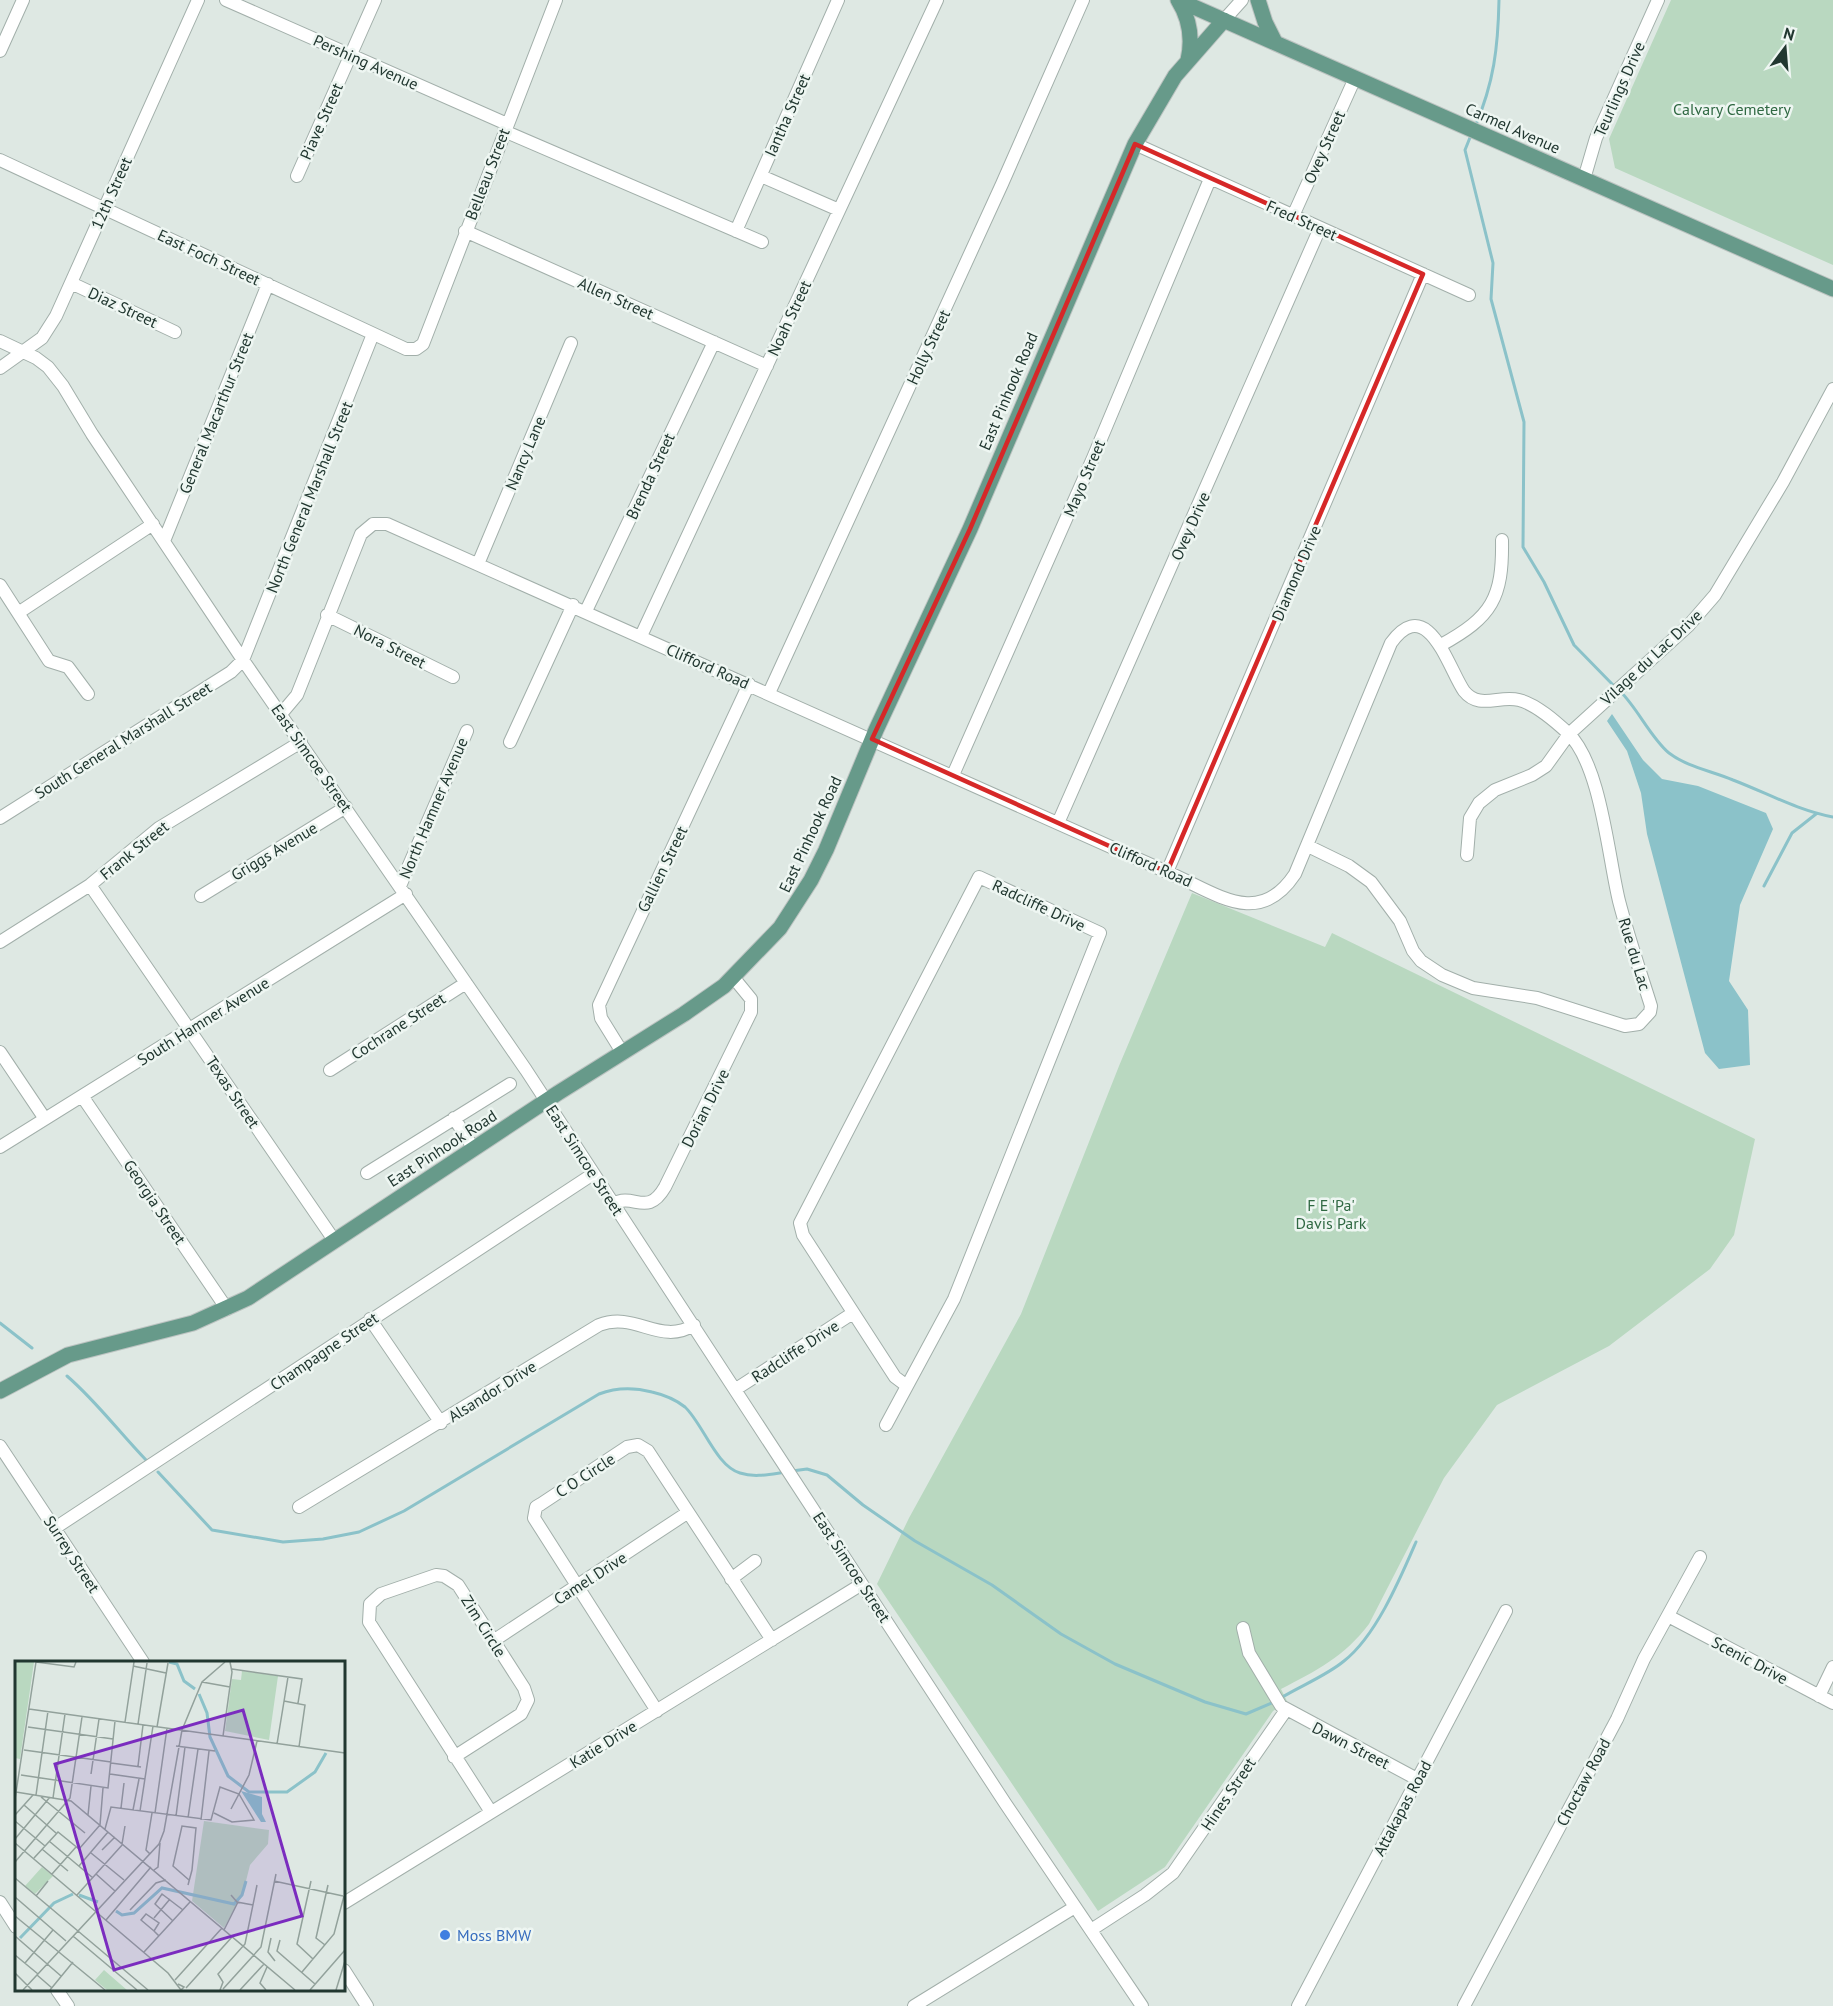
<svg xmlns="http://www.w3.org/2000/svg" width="1833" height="2006" font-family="'PT Sans',sans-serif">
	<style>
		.green { fill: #b9d8c0 }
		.water { fill: #8bc2c9 }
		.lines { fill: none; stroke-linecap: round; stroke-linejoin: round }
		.stream { stroke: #8bc2c9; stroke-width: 3 }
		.minor-casing { stroke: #a2afaa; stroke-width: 14 }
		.major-casing { stroke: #bcc3c1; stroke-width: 17 }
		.minor { stroke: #fff; stroke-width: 12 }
		.major { stroke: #679a8a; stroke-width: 15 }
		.marked { fill: none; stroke: #d62828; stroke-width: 4.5; stroke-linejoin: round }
		.shop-dot { fill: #3f7fe0; stroke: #eef6f2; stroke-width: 2 }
		.labels { text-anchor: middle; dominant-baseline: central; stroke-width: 5; stroke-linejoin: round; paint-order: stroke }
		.street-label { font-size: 16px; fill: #213730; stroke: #eef6f2 }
		.park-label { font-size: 16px; fill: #306943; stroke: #eef6f2 }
		.shop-label { font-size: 16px; fill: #366cbe; stroke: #eef6f2; text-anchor: start }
		.inset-river { fill: none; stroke: #8bc2c9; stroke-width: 3 }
		.inset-road { fill: none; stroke: #92a19b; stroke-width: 1.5 }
		.view { fill: #7b2cbf; fill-opacity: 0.15; stroke: #7b2cbf; stroke-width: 3 }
		.inset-edge { fill: none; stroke: #213730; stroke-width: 3 }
	</style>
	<rect width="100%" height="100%" fill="#dee8e3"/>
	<path class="green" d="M 1671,0 L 1833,0 L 1833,265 L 1615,168 L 1609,139 Z
		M 1192,893 L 1325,947 L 1332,933 L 1755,1139 L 1734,1235 L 1710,1269 L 1609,1346 L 1497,1405 L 1444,1478 L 1369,1624 C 1345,1656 1316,1671 1281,1689 L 1287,1701 L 1273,1711 L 1165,1867 L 1098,1911 L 877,1584 L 909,1518 L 1021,1314 L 1119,1066 Z"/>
	<path class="water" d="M 1612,714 L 1643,760 L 1662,779 L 1698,786 L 1766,813 L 1773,829 L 1740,905 L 1729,981 L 1748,1010 L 1750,1065 L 1719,1069 L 1705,1053 L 1647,834 L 1641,793 L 1627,751 L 1607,721 Z"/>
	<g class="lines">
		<path class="stream" d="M 1475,127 C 1494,82 1498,48 1499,0
			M 1471,135 L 1465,150 L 1493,263 L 1491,299 L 1524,422 L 1523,547 L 1544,582 L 1574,645 L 1615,687
			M 1620,691 C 1638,709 1651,738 1669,753 C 1687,767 1712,771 1733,780 C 1767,793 1797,810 1833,817
			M 1764,886 L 1792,833 L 1816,814
			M 0,1323 L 32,1348
			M 67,1376 C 96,1401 119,1432 146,1460
			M 792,1471 L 807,1469 L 827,1475 L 863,1505 L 915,1541 L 992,1585 L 1061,1634 L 1115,1664 L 1205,1702 L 1246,1714 L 1274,1702
			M 158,1472 L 212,1530 L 283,1542 L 323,1539 L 359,1532 L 404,1511 L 599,1394 C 617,1387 633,1387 652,1392 C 665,1395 675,1399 685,1407 C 703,1424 716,1466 740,1473 C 755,1478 771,1474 786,1472
			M 1279,1699 C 1300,1686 1326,1676 1344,1661 C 1376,1636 1400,1579 1416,1542"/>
		<defs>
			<path id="minor" d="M 226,0 L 507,124
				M 1224,20 L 1242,0
				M 0,51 L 23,0
				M 504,131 L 762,242
				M 1135,144 L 1469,295
				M 0,160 L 406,349 L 416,349 L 423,344 L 556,0
				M 297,176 L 375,0
				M 761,176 L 839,210
				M 1584,179 L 1596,138 L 1658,0
				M 1293,216 L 1355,78
				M 465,231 L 767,366
				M 736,231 L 838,0
				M 71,283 L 175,332
				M 0,341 L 36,358 L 48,367 L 63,386 L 92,434 L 243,660 L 526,1070 L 1005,1803 L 1142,2006
				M 0,368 L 42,338 L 56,316 L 198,0
				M 164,541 L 268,284
				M 478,564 L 571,343
				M 0,585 L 49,661 L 68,667 L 88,694
				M 586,611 L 714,342
				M 18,613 L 153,524
				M 327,615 L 453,677
				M 641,636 L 937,0
				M 1441,645 C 1492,617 1503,598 1502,540
				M 769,693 L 1002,184 L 1083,0
				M 281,714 L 297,695 L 361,534 L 373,524 L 387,524 L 1167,872 C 1215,892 1258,930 1295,874 L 1391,643 C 1428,592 1449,670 1464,691 C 1479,710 1499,695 1519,700 C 1536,704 1556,722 1568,733 C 1601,765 1608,856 1619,901 C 1628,936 1640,971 1651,1006 L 1650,1012 L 1639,1024 L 1625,1026 L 1537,998 L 1473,988 L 1442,975 L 1421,961 L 1413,951 L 1400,921 L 1371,882 L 1349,866 L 1308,846
				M 510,742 L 573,605
				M 953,775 L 1093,458 L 1210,179
				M 0,818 L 231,672 L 243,660 L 373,334
				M 1058,823 L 1320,228
				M 1467,855 L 1470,818 L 1479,803 L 1495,790 L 1532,775 L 1546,766 L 1569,734 L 1689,625 L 1715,595 L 1783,482 L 1833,389
				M 1167,872 L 1423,274
				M 90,885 L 334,1240
				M 400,886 L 467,731
				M 201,896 L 346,807
				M 0,942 L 90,885 L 159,828 L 301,742
				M 0,1052 L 45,1119
				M 622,1052 L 601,1018 L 599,1005 L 749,684
				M 330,1070 L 466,983
				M 82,1096 L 227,1309
				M 454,1118 L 474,1149
				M 0,1147 L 406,894
				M 367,1173 L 510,1084
				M 613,1204 C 634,1192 647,1218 665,1187 L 751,1012 L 751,999 L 733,977
				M 370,1319 L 441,1423
				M 736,1389 L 853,1313
				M 886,1425 L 954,1299 L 1100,933 L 979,877 L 800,1223 L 803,1235 L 895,1377 L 907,1386
				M 0,1446 L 143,1662
				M 299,1507 L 599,1325 C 636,1311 660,1346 694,1325
				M 55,1528 L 593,1174
				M 731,1579 L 755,1561
				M 1668,1616 L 1833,1703
				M 1243,1628 L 1249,1653 L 1281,1706 L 1417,1779
				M 493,1641 L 687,1513
				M 1819,1696 L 1833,1667
				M 657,1711 L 534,1518 L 536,1507 L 541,1504 L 627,1447 L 638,1445 L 648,1451 L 772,1640
				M 454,1757 L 521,1714 L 528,1700 L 524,1688 L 458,1585 L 444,1576 L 436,1575 L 381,1594 L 370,1604 L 369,1622 L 491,1812
				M 0,1902 L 16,1927
				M 344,1903 L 862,1584
				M 1091,1930 L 1145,1895 L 1173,1873 L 1286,1710
				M 344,1970 L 367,2006
				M 57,1990 L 68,2006
				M 914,2006 L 1075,1907
				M 1298,2006 L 1506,1611
				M 1464,2006 L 1617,1719 L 1644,1659 L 1700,1557"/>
			<path id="major" d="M 1178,0 L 1833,289
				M 1178,0 C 1190,19 1193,38 1188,60
				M 1258,0 L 1265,22 L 1275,42
				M 0,1391 L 68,1355 L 193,1323 L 248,1298 L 558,1093 L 684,1014 L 724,986 L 780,928 L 811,880 L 826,850 L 876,730 L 970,529 L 1135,144 L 1175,76 L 1224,20"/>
		</defs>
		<use href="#minor" class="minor-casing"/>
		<use href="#major" class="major-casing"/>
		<use href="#minor" class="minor"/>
		<use href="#major" class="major"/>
	</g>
	<path class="marked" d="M 1135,144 L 1423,274 L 1167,872 L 872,739 L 970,529 Z"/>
	<circle class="shop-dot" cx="445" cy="1935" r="6"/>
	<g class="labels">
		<g class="street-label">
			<text transform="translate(366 62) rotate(24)">Pershing Avenue</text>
			<text transform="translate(1619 89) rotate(-66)">Teurlings Drive</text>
			<text transform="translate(787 115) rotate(-66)">Iantha Street</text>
			<text transform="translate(321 121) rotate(-66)">Piave Street</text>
			<text transform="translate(1513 128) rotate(24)">Carmel Avenue</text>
			<text transform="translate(1324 147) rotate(-66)">Ovey Street</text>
			<text transform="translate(487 174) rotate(-69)">Belleau Street</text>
			<text transform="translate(111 193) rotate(-66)">12th Street</text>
			<text transform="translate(1302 220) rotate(24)">Fred Street</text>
			<text transform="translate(209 257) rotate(25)">East Foch Street</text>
			<text transform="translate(616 298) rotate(24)">Allen Street</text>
			<text transform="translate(123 307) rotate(25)">Diaz Street</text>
			<text transform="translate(789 318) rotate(-65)">Noah Street</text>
			<text transform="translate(928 347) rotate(-65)">Holly Street</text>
			<text transform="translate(1008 391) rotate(-67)">East Pinhook Road</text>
			<text transform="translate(216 413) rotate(-68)">General Macarthur Street</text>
			<text transform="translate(525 453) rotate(-67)">Nancy Lane</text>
			<text transform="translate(650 476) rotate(-65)">Brenda Street</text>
			<text transform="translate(1084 478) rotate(-67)">Mayo Street</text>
			<text transform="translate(309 497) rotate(-68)">North General Marshall Street</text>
			<text transform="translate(1190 526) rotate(-66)">Ovey Drive</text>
			<text transform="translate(1296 573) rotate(-67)">Diamond Drive</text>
			<text transform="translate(390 646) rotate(27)">Nora Street</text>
			<text transform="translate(1651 657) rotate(-43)">Vilage du Lac Drive</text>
			<text transform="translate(708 666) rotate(24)">Clifford Road</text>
			<text transform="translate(123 740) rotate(-32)">South General Marshall Street</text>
			<text transform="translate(312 758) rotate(55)">East Simcoe Street</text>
			<text transform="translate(433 808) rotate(-67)">North Hamner Avenue</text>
			<text transform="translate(810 834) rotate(-65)">East Pinhook Road</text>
			<text transform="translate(134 850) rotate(-39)">Frank Street</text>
			<text transform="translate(274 851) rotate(-31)">Griggs Avenue</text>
			<text transform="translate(1151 864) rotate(24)">Clifford Road</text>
			<text transform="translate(662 869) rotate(-64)">Gallien Street</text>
			<text transform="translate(1039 905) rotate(25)">Radcliffe Drive</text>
			<text transform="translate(1635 954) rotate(73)">Rue du Lac</text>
			<text transform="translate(203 1021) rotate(-32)">South Hamner Avenue</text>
			<text transform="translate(398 1026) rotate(-33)">Cochrane Street</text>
			<text transform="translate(233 1092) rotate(56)">Texas Street</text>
			<text transform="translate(705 1108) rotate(-63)">Dorian Drive</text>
			<text transform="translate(442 1148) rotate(-33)">East Pinhook Road</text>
			<text transform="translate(585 1160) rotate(57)">East Simcoe Street</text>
			<text transform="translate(155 1202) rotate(56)">Georgia Street</text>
			<text transform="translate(324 1351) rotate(-34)">Champagne Street</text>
			<text transform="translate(795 1351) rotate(-33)">Radcliffe Drive</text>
			<text transform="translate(492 1391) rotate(-32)">Alsandor Drive</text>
			<text transform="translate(585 1475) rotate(-33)">C O Circle</text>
			<text transform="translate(72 1554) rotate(57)">Surrey Street</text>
			<text transform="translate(852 1567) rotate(57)">East Simcoe Street</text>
			<text transform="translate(590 1578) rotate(-33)">Camel Drive</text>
			<text transform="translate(484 1626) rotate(58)">Zim Circle</text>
			<text transform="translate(1750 1660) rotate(28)">Scenic Drive</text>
			<text transform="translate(603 1744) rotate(-32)">Katie Drive</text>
			<text transform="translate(1351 1745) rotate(27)">Dawn Street</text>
			<text transform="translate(1583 1782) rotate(-62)">Choctaw Road</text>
			<text transform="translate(1228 1794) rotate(-56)">Hines Street</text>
			<text transform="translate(1402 1808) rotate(-62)">Attakapas Road</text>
		</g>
		<g class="park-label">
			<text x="1732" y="109">Calvary Cemetery</text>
			<text x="1331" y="1205">F E 'Pa'<tspan x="1331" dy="18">Davis Park</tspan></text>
		</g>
		<g class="shop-label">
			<text x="457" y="1935">Moss BMW</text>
		</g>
	</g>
	<g transform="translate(15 1661)">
		<rect width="330" height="330" fill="#dee8e3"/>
		<path d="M 0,1 L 19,1 L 5,98 L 0,97 ZM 227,10 L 263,15 L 254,79 L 210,70 L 217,18 L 226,19 ZM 189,160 L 254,169 L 253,183 L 235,204 L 228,232 L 209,267 L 177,240 ZM 27,206 L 38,215 L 20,233 L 10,225 ZM 89,309 L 112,329 L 92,329 L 80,319 Z" fill="#b9d8c0"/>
		<path d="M 226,130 L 247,136 L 247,153 L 251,161 L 246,161 Z" fill="#8bc2c9"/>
		<path class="inset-river" d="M 154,1 L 162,3 L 169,20 L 180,28M 184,33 L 192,52 L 195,76 L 213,115 L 234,131 L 272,131 L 300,111 L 311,92M 64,234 L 83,241M 101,250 L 107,254 L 119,252 L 147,227 L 219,243 L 227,234 L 231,220M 5,277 L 39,242 L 58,233"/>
		<path class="inset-road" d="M 21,1 L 59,6 L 61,1M 118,5 L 151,12M 217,8 L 287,18 L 283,42M 187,21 L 215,26M 269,40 L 290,44 L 284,86M 14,48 L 330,92M 110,61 L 119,1M 123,63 L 132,2M 13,66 L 98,78M 142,66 L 153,2M 167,69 L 187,21 L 210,1M 208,75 L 217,11 L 215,1M 262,83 L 273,16M 161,85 L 200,90M 9,89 L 96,101M 96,102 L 126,106M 123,105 L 128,64M 76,113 L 84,58M 95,113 L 130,118M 6,114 L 93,127 L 100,60M 1,131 L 56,140 L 280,329M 21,134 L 33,50M 26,136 L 70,172M 38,137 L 50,53M 0,138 L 21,1M 9,144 L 41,172M 106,147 L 109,122M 216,148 L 234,114 L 242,80M 118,149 L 124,118M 125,150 L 138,65M 140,152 L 152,67M 0,154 L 18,134M 73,154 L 76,125M 161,155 L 170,86M 173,157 L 183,88M 186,159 L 194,90M 0,160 L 30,185M 90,168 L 96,146 L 196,159 L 205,126 L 224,133 L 239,159 L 217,161 L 199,152M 0,178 L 35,136M 34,180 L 78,217M 0,182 L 153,312 L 166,329 L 169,326 L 163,323M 107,183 L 110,165M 27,188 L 53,210M 87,189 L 100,176M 76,192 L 109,219M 135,193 L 131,189 L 137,152M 19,197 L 43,171 L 64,188 L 85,164 L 88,127M 0,201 L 55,137 L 67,56M 64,205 L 93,171M 139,209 L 143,206 L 145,182M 37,213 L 61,186M 81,213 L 100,230M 0,217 L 133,329M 259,220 L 328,235M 296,220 L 282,283 L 298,298M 173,224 L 177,209 L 181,167 L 167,165 L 158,205 L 174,219M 62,234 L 108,183M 216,234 L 222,241 L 238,244M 21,235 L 33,220M 0,236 L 51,280M 115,249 L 141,222 L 151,219M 0,255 L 90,329M 139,257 L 155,238M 91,259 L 136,206M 158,260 L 140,243 L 147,233 L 168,249M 209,269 L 223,241M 139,270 L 144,262 L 131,253 L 126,259 L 139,270 L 144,275M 0,275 L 46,315M 58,275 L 122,329M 256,277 L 253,291 L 260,300M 265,279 L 262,290 L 300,323M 310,284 L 301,277 L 313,224M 129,291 L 175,241M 0,294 L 23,313M 10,302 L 38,269M 287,311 L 319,273 L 329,235M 0,312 L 17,329M 22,314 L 37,327M 160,319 L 207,267M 171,327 L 217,276M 208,328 L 246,286 L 261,213M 8,329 L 144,183 L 149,170 L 167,69M 35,329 L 58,301M 205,329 L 208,321 L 203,313 L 230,283 L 242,224M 225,329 L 249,303M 251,329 L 245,322 L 252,306M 295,329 L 330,289M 321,329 L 330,300"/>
		<path class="view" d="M 228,49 L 287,255 L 99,309 L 40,103 Z"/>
		<rect width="330" height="330" class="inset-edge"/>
	</g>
	<g transform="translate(1785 48) rotate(16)" stroke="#eef6f2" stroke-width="4.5" paint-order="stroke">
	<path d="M0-4.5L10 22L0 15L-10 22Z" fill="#213730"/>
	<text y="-9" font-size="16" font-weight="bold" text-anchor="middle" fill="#213730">N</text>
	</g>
</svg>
